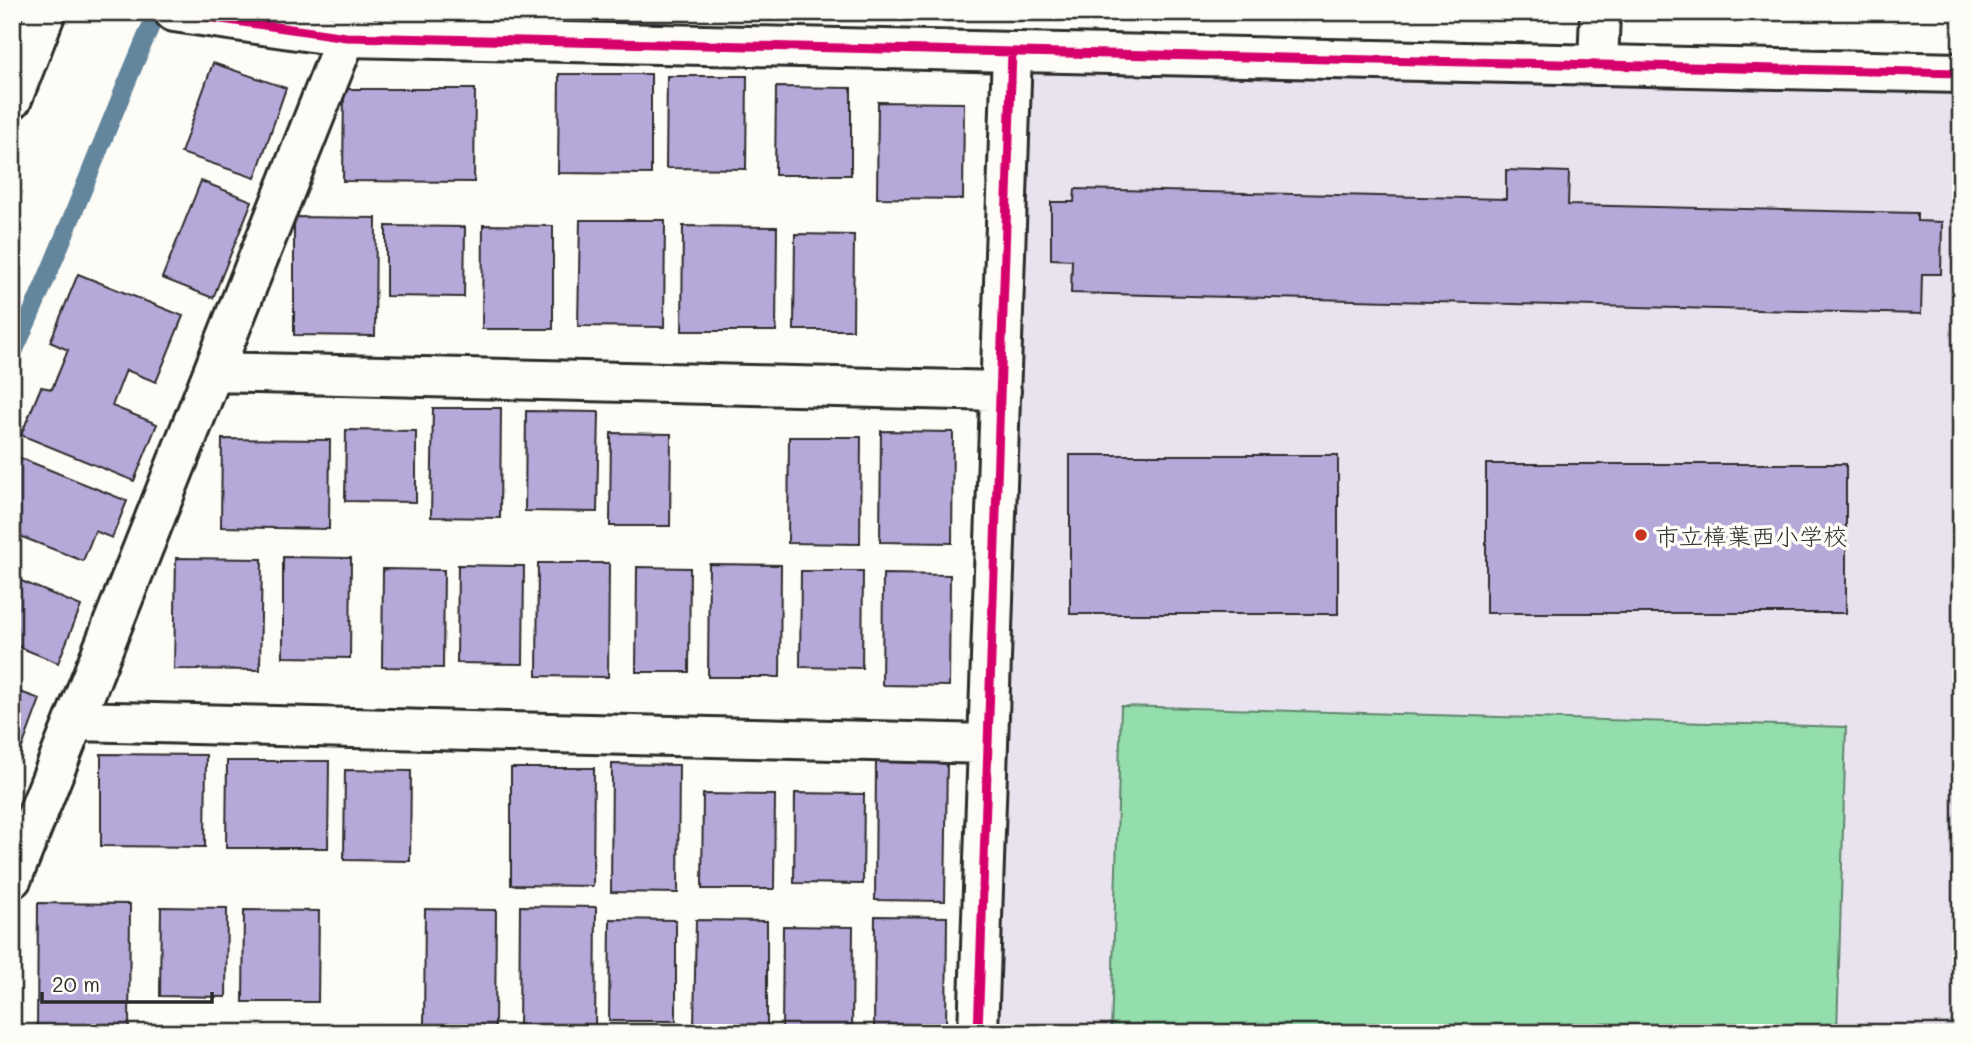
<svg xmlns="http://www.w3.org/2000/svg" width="1973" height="1045" font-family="Mali,'Klee One',sans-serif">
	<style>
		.built { fill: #e8e3ee }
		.green { fill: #94ddad; stroke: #60846c; stroke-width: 2 }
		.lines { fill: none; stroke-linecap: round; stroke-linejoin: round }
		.stream { stroke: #64869d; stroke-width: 18 }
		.building { fill: #b6a9da; stroke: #2b2b2b; stroke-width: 2 }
		.street-casing { stroke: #2b2b2b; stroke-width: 44 }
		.secondary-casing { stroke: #2b2b2b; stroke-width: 44 }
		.street { stroke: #fdfcf7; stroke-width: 38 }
		.secondary { stroke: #fdfcf7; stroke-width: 38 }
		.cycleway-casing { stroke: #fdfcf7; stroke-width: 13 }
		.cycleway { stroke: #d6006c; stroke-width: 9 }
		.poi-dot { fill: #c8321e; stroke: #fdfcf7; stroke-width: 2.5 }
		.labels { text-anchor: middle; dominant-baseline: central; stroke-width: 7; stroke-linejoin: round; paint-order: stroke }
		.poi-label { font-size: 24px; fill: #2b2b2b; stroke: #fdfcf7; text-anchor: start }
	</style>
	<rect width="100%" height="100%" fill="#fdfcf7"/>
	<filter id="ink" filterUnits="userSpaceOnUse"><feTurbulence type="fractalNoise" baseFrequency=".0143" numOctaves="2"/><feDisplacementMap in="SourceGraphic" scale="14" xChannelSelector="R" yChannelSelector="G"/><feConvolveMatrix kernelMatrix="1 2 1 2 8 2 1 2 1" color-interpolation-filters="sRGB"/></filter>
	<g filter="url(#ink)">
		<path class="built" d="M 1012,52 L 1961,73 L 1961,1033 L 978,1033 Z"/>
		<path class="green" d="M 1121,706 L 1846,727 L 1837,1033 L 1111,1033 Z"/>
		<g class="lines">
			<path class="stream" d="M 12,356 C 65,243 106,126 157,12"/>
		</g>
		<path class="building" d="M 213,63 L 286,88 L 255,178 L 181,153 Z
			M 559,74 L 651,74 L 651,174 L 558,173 Z
			M 667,76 L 747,76 L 746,169 L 666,168 Z
			M 776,87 L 851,88 L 851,175 L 775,175 Z
			M 344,89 L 475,89 L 474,182 L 343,181 Z
			M 878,102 L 964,103 L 963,199 L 877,198 Z
			M 1506,170 L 1569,172 L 1568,205 L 1917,213 L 1917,221 L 1942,222 L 1941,274 L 1922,274 L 1921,314 L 1071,293 L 1072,260 L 1051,259 L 1051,202 L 1074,202 L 1075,189 L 1506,199 Z
			M 201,181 L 252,201 L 213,298 L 162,278 Z
			M 294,217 L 376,218 L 375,336 L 294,335 Z
			M 580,220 L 665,220 L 664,327 L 578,326 Z
			M 483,225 L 553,226 L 553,329 L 482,329 Z
			M 386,226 L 465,227 L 464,297 L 386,296 Z
			M 683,226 L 777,227 L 776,331 L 682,331 Z
			M 795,234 L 854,235 L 853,330 L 794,330 Z
			M 78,274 L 183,316 L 156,382 L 126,370 L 112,406 L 157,424 L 134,481 L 21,435 L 41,387 L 52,389 L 68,350 L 50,342 Z
			M 433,408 L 501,408 L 500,518 L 431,517 Z
			M 526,411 L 599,412 L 597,512 L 525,511 Z
			M 346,430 L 416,431 L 416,502 L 345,501 Z
			M 881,431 L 953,432 L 952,543 L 880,542 Z
			M 611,433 L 671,434 L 670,526 L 610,526 Z
			M 789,437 L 861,437 L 860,544 L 788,543 Z
			M 222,439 L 330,440 L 329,529 L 221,527 Z
			M 13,455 L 127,501 L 112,538 L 95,531 L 83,561 L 12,533 Z
			M 1070,455 L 1338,455 L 1338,614 L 1070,614 Z
			M 1486,464 L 1846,464 L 1846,613 L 1486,613 Z
			M 283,557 L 351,558 L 350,658 L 283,657 Z
			M 176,558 L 262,559 L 260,670 L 174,669 Z
			M 538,563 L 609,563 L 608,677 L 537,676 Z
			M 709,564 L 781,565 L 780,677 L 708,677 Z
			M 458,565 L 524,566 L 523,664 L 457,663 Z
			M 637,567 L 690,568 L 689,672 L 636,672 Z
			M 383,569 L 444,570 L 443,668 L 382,667 Z
			M 801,571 L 863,571 L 862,668 L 800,667 Z
			M 883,574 L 950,575 L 949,686 L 882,685 Z
			M 12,577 L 81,606 L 58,663 L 12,644 Z
			M 12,689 L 40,699 L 17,761 L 12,760 Z
			M 101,754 L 206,755 L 205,847 L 101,846 Z
			M 227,761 L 329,761 L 328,848 L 226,848 Z
			M 876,761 L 947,762 L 945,901 L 875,900 Z
			M 612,764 L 679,765 L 678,893 L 611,892 Z
			M 511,768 L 594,768 L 593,886 L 511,885 Z
			M 345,770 L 411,771 L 410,861 L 344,860 Z
			M 795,793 L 864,794 L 863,884 L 794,883 Z
			M 703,794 L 775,795 L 774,889 L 702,889 Z
			M 38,903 L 130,904 L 129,1032 L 37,1031 Z
			M 520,906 L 596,907 L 595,1033 L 519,1033 Z
			M 161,907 L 227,908 L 226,997 L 160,996 Z
			M 425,909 L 496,910 L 495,1027 L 424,1026 Z
			M 244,910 L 319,911 L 318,1002 L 243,1002 Z
			M 875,916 L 947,917 L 946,1033 L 874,1033 Z
			M 610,919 L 676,920 L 676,1021 L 609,1021 Z
			M 696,920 L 767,921 L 767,1028 L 694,1027 Z
			M 783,926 L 853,927 L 852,1033 L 782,1033 Z"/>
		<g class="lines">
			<defs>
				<path id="street" d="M 1598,65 L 1600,12
					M 213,372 L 1001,391
					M 75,721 L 988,744
					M 12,878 L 356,12
					M 978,1033 L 1012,52"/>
				<path id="secondary" d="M 174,12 L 346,37 L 1961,73
					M 12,99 L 46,12"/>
			</defs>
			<use href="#street" class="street-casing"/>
			<use href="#secondary" class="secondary-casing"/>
			<use href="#street" class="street"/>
			<use href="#secondary" class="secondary"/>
			<defs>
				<path id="cycleway" d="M 174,12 L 346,37 L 1961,73
					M 978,1033 L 1012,52"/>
			</defs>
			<use href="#cycleway" class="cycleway-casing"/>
			<use href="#cycleway" class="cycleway"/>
		</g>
	</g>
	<circle class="poi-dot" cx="1641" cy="535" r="7"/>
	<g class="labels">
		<g class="poi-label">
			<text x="1655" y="535">市立樟葉西小学校</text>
		</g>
	</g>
	<rect width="1973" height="1045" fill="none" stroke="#fdfcf7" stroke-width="42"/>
	<rect x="21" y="21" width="1931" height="1003" fill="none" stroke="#2b2b2b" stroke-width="2.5" filter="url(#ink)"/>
	<path d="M42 992v10h170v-10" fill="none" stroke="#2b2b2b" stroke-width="3.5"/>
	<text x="52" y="992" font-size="21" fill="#2b2b2b" stroke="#fdfcf7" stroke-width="5" paint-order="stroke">20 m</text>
</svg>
